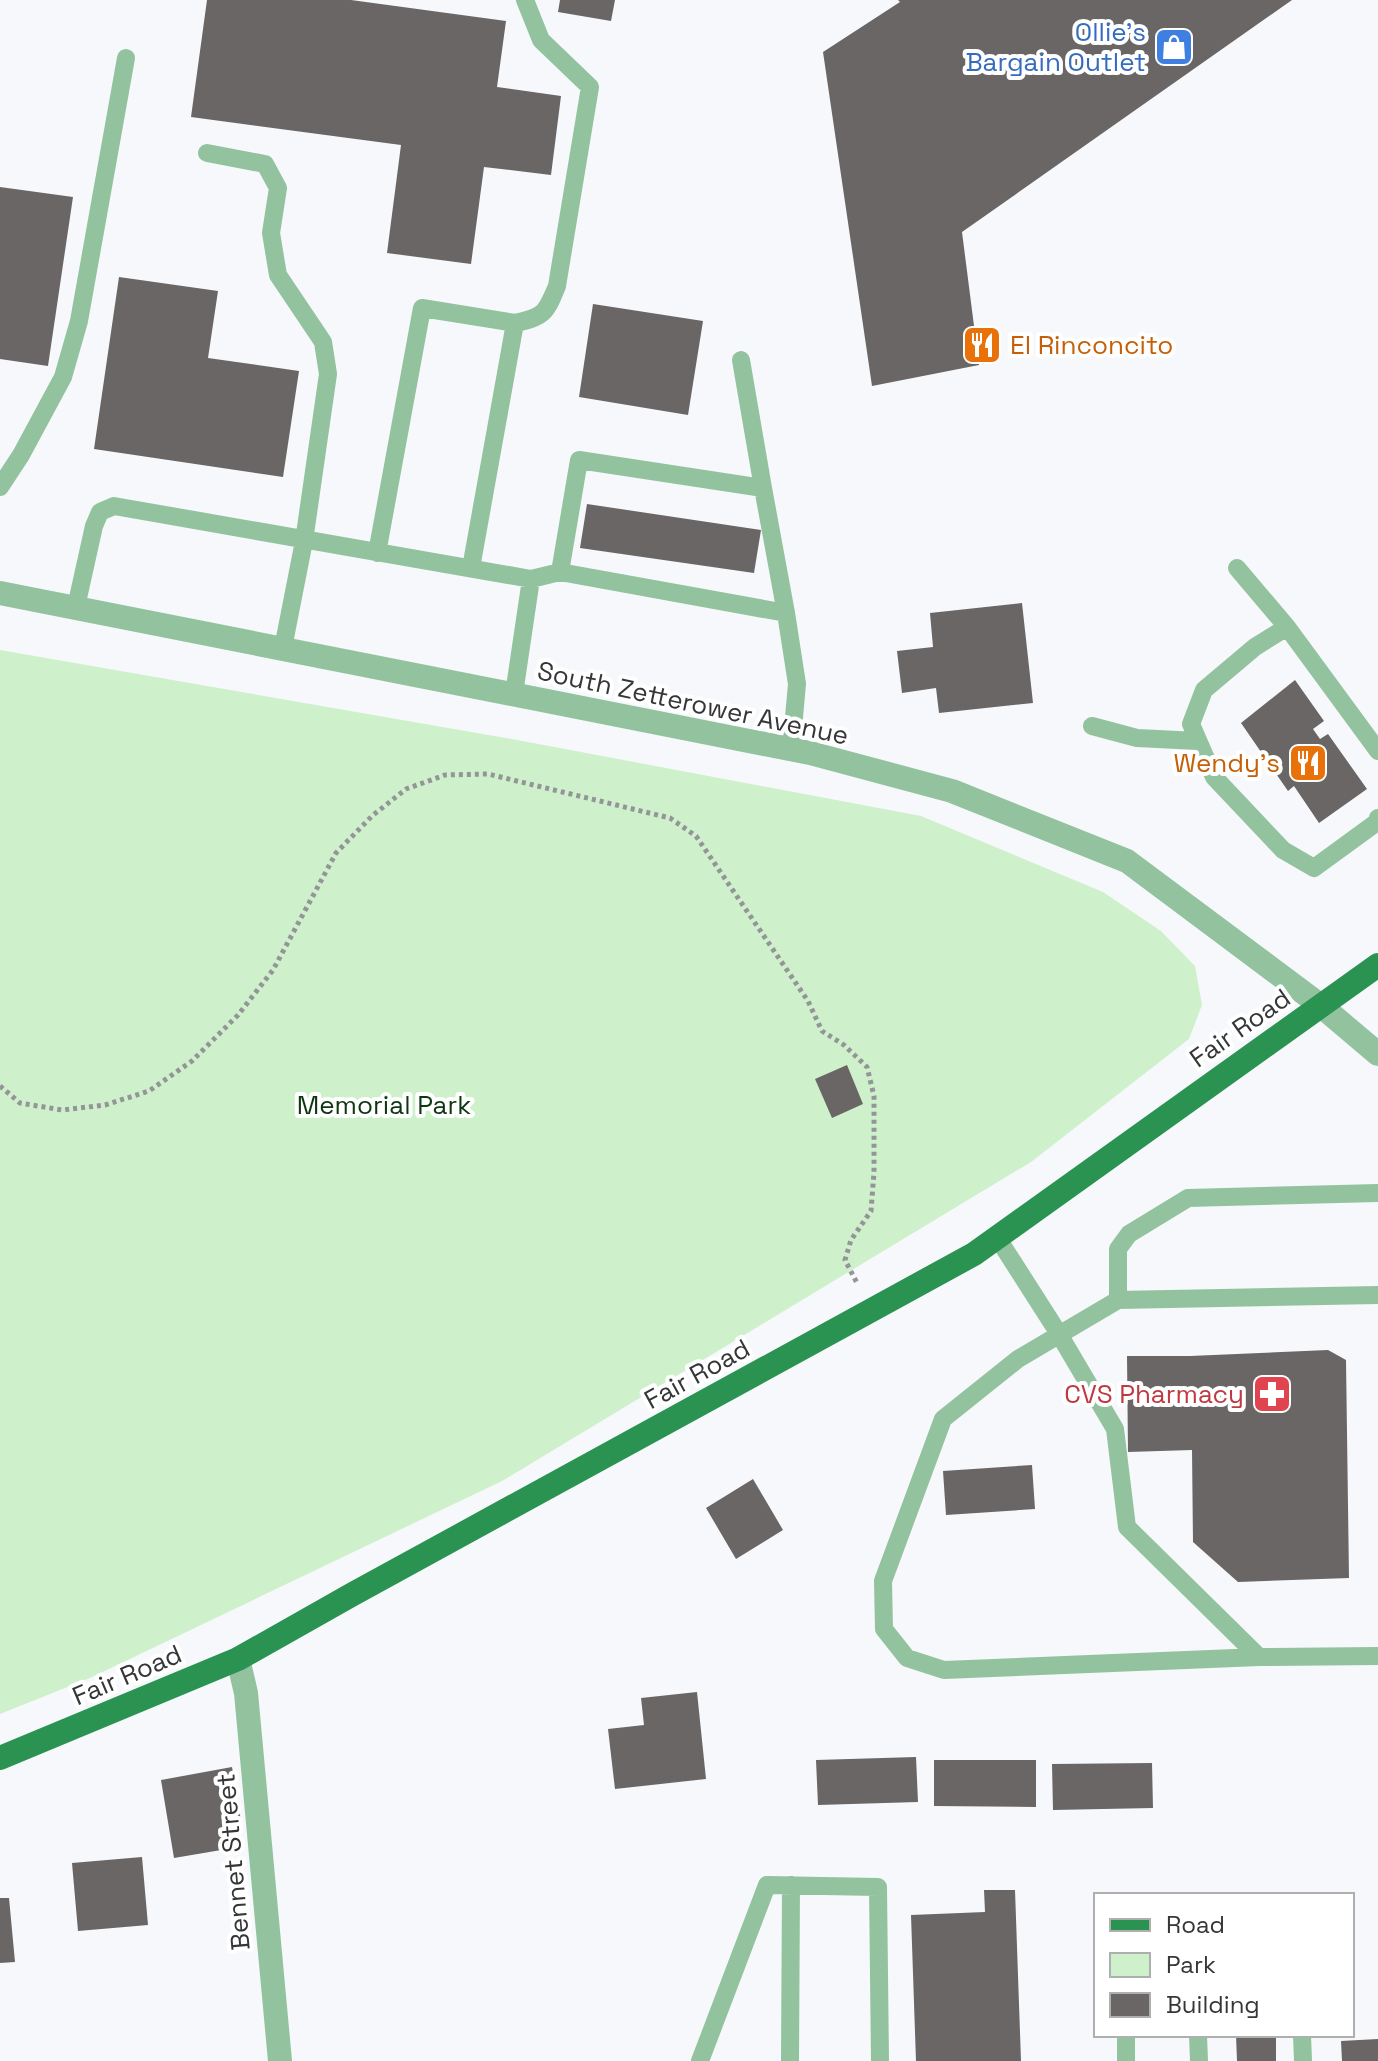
<svg xmlns="http://www.w3.org/2000/svg" width="1378" height="2061" font-family="'Space Grotesk',sans-serif">
	<style>
		.green { fill: #cef1cc }
		.building { fill: #696665 }
		.lines { fill: none; stroke-linecap: round; stroke-linejoin: round }
		.path { stroke: #949597; stroke-width: 5; stroke-dasharray: 4 4; stroke-linecap: butt }
		.service { stroke: #93c29e; stroke-width: 18 }
		.minor { stroke: #93c29e; stroke-width: 24 }
		.tertiary { stroke: #93c29e; stroke-width: 24 }
		.primary { stroke: #2a9352; stroke-width: 24 }
		.labels { text-anchor: middle; dominant-baseline: central; stroke-width: 8; stroke-linejoin: round; paint-order: stroke }
		.shop-label { font-size: 26px; fill: #366cbe; stroke: #fff; text-anchor: end }
		.food-label { font-size: 26px; fill: #c56008; stroke: #fff; text-anchor: start }
		.street-label { font-size: 26px; fill: #353637; stroke: #fff }
		.park-label { font-size: 26px; fill: #0e3610; stroke: #fff }
		.health-label { font-size: 26px; fill: #be3a42; stroke: #fff; text-anchor: end }
	</style>
	<rect width="100%" height="100%" fill="#f6f8fb"/>
	<path class="green" d="M 0,650 L 512,739 L 921,816 L 1103,892 L 1161,931 L 1195,966 L 1202,1005 L 1189,1039 L 1031,1162 L 502,1481 L 90,1678 L 0,1714 Z"/>
	<path class="building" d="M 207,0 L 351,0 L 506,21 L 497,87 L 561,96 L 551,175 L 484,167 L 471,264 L 387,253 L 401,145 L 191,117 Z
		M 560,0 L 615,0 L 611,21 L 558,12 Z
		M 898,0 L 1292,0 L 962,232 L 979,365 L 872,386 L 823,52 L 900,2 Z
		M 0,187 L 73,197 L 48,366 L 0,359 Z
		M 119,277 L 218,291 L 208,358 L 299,371 L 283,477 L 94,449 Z
		M 593,304 L 703,321 L 688,415 L 579,397 Z
		M 587,504 L 761,530 L 754,573 L 580,548 Z
		M 1022,603 L 1033,703 L 939,713 L 936,688 L 902,693 L 897,651 L 933,647 L 930,613 Z
		M 1295,680 L 1324,721 L 1313,729 L 1320,739 L 1328,734 L 1367,789 L 1319,823 L 1294,786 L 1288,791 L 1241,723 Z
		M 847,1065 L 863,1104 L 832,1118 L 815,1079 Z
		M 1328,1350 L 1346,1360 L 1349,1578 L 1238,1582 L 1193,1542 L 1192,1450 L 1128,1452 L 1127,1356 L 1190,1356 Z
		M 1032,1465 L 1035,1509 L 946,1515 L 943,1471 Z
		M 753,1479 L 783,1530 L 736,1559 L 706,1508 Z
		M 697,1692 L 706,1779 L 615,1789 L 608,1729 L 644,1725 L 641,1698 Z
		M 916,1757 L 918,1802 L 818,1805 L 816,1760 Z
		M 934,1760 L 1036,1760 L 1036,1807 L 934,1806 Z
		M 1152,1763 L 1153,1808 L 1053,1810 L 1052,1764 Z
		M 232,1767 L 241,1821 L 229,1823 L 233,1848 L 174,1858 L 161,1780 Z
		M 142,1857 L 148,1925 L 78,1931 L 72,1863 Z
		M 984,1890 L 1015,1890 L 1021,2061 L 916,2061 L 911,1915 L 985,1912 Z
		M 0,1898 L 9,1898 L 15,1962 L 0,1963 Z
		M 1236,2035 L 1276,2035 L 1276,2061 L 1237,2061 Z
		M 1378,2039 L 1378,2061 L 1342,2061 L 1341,2041 Z"/>
	<g class="lines">
		<path class="path" d="M 0,1086 L 20,1103 L 62,1110 L 105,1105 L 149,1091 L 192,1061 L 238,1015 L 273,970 L 336,853 L 372,816 L 406,789 L 445,775 L 488,774 L 670,818 L 696,836 L 808,1001 L 822,1031 L 844,1045 L 867,1067 L 874,1096 L 874,1172 L 871,1211 L 851,1240 L 845,1260 L 858,1285"/>
		<path class="service" d="M 207,153 L 265,164 L 278,188 L 271,233 L 278,275 L 323,342 L 328,374 L 304,541 L 283,648
			M 515,323 C 544,317 546,313 557,286 L 590,87 L 541,40 L 525,0
			M 741,360 L 763,488
			M 0,487 L 21,455 L 63,377 L 79,321 L 126,58
			M 377,553 L 422,308 L 515,323 L 471,568
			M 1237,568 L 1287,627
			M 560,572 L 579,460 L 763,488 L 786,613
			M 76,607 L 94,526 L 100,512 L 114,506 L 531,579 L 560,572 L 786,613 L 797,684 L 791,750
			M 514,694 L 531,579
			M 1092,726 L 1137,738 L 1198,741
			M 1378,751 L 1287,627 L 1255,647 L 1204,690 L 1191,724 L 1214,777 L 1283,850 L 1314,868 L 1377,822 L 1378,818
			M 997,1237 L 1059,1334 L 1115,1429 L 1127,1527 L 1259,1657 L 1378,1656
			M 1118,1300 L 1118,1249 L 1129,1234 L 1188,1198 L 1378,1193
			M 1259,1657 L 944,1670 L 907,1658 L 884,1629 L 883,1581 L 943,1419 L 1018,1359 L 1118,1300 L 1378,1295
			M 1198,2035 L 1199,2061
			M 1302,2035 L 1303,2061
			M 700,2061 L 767,1885 L 878,1887 L 880,2061
			M 790,2061 L 791,1885
			M 1126,2061 L 1126,2035"/>
		<path class="minor" d="M 238,1659 L 246,1693 L 280,2061"/>
		<path class="tertiary" d="M 0,593 L 810,753 L 952,791 L 1127,861 L 1320,1005 L 1378,1054"/>
		<path class="primary" d="M 0,1758 L 238,1659 L 353,1594 L 974,1254 L 1378,965"/>
	</g>
	<defs>
		<symbol id="shop-square" viewBox="-11 -11 22 22"><rect x="-9" y="-9" width="18" height="18" rx="4" fill="#3f7fe0" stroke="#fff"/><path d="M-5-2.5h2.3a2.7 3.5 0 0 1 5.4 0H5L5.5 6h-11ZM-1.5-2.5h3a1.5 2.3 0 0 0-3 0Z" fill="#fff"/></symbol>
		<symbol id="restaurant-square" viewBox="-11 -11 22 22"><rect x="-9" y="-9" width="18" height="18" rx="4" fill="#e8710a" stroke="#fff"/><path d="M-5-6h1v4h1v-4h1v4h1v-4h1v5L-1.5 .5V6h-2V.5L-5-1ZM5-6V6H3V1.5H1.5Q1.5-4 5-6Z" fill="#fff"/></symbol>
		<symbol id="pharmacy-square" viewBox="-11 -11 22 22"><rect x="-9" y="-9" width="18" height="18" rx="4" fill="#e0444e" stroke="#fff"/><path d="M-2-6h4v4h4v4h-4v4h-4v-4h-4v-4h4Z" fill="#fff"/></symbol>
	</defs>
	<g fill-rule="evenodd">
		<use href="#shop-square" x="1152" y="25" width="44" height="44"/>
		<use href="#restaurant-square" x="960" y="323" width="44" height="44"/>
		<use href="#restaurant-square" x="1286" y="741" width="44" height="44"/>
		<use href="#pharmacy-square" x="1250" y="1372" width="44" height="44"/>
	</g>
	<g class="labels">
		<g class="shop-label">
			<text x="1146" y="32">Ollie's<tspan x="1146" dy="30">Bargain Outlet</tspan></text>
		</g>
		<g class="food-label">
			<text x="1010" y="345">El Rinconcito</text>
			<text x="1280" y="763" text-anchor="end">Wendy's</text>
		</g>
		<g class="street-label">
			<text transform="translate(693 703) rotate(12)">South Zetterower Avenue</text>
			<text transform="translate(1240 1028) rotate(-35)">Fair Road</text>
			<text transform="translate(697 1374) rotate(-29)">Fair Road</text>
			<text transform="translate(127 1675) rotate(-23)">Fair Road</text>
			<text transform="translate(233 1862) rotate(-95)">Bennet Street</text>
		</g>
		<g class="park-label">
			<text x="384" y="1105">Memorial Park</text>
		</g>
		<g class="health-label">
			<text x="1244" y="1394">CVS Pharmacy</text>
		</g>
	</g>
	<rect x="1094" y="1893" width="260" height="144" fill="#ffffff" stroke="#aeafaf" stroke-width="2"/>
	<rect x="1110" y="1919" width="40" height="12" fill="#2a9352" stroke="#aeafaf" stroke-width="2"/>
	<text x="1166" y="1933" font-size="24" fill="#353637">Road</text>
	<rect x="1110" y="1953" width="40" height="24" fill="#cef1cc" stroke="#aeafaf" stroke-width="2"/>
	<text x="1166" y="1973" font-size="24" fill="#353637">Park</text>
	<rect x="1110" y="1993" width="40" height="24" fill="#696665" stroke="#aeafaf" stroke-width="2"/>
	<text x="1166" y="2013" font-size="24" fill="#353637">Building</text>
</svg>
